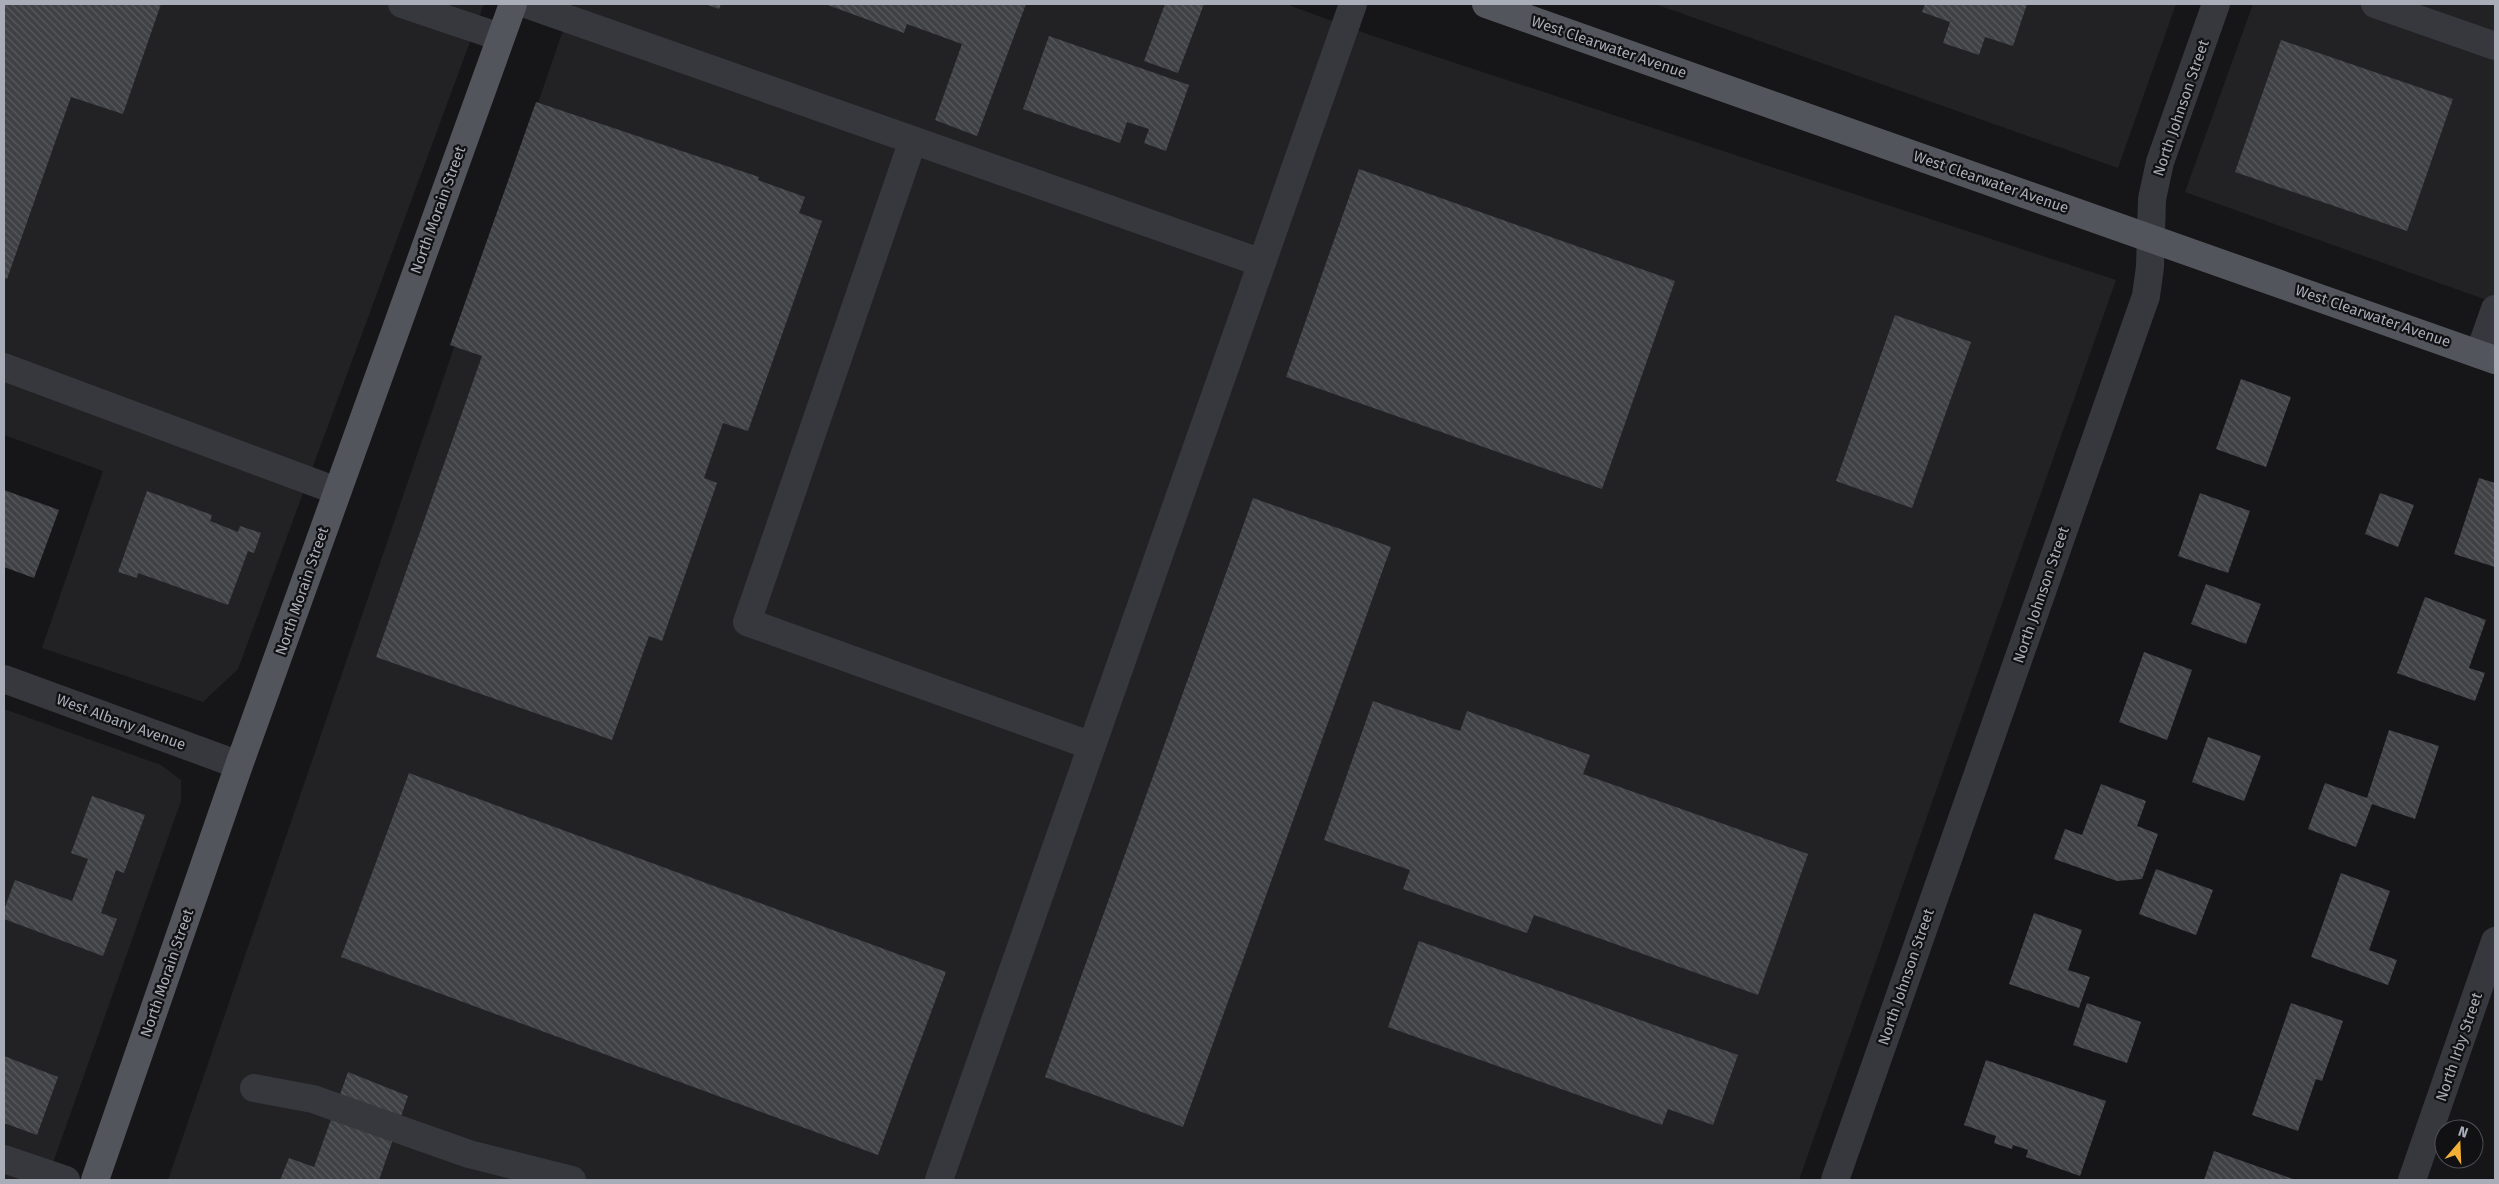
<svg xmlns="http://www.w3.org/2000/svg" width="2499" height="1184" font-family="'Fira Sans',sans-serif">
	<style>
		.built { fill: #222225 }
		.building { fill: url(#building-back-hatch) }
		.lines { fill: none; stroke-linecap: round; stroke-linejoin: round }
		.minor { stroke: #37383d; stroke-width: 28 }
		.major { stroke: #53555c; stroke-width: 28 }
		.labels { text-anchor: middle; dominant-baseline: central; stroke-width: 4.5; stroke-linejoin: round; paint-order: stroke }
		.street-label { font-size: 15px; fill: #a8adb8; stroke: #111113 }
	</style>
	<defs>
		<pattern id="building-back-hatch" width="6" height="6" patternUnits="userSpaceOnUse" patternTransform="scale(1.25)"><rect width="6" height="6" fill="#404145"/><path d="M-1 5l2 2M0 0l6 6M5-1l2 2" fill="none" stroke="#595a5e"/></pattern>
	</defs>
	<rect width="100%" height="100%" fill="#161618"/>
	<path class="built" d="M 4,4 L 484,4 L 238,669 L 203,702 L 42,648 L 103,471 L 4,435 Z
		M 575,4 L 1286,4 L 1370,35 L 2116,280 L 1799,1180 L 168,1180 L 561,36 Z
		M 1655,4 L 2176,4 L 2118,168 Z
		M 2253,4 L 2495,4 L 2495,303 L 2185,192 Z
		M 4,709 L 161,765 L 181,780 L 181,801 L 47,1180 L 4,1180 Z"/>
	<path class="building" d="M 4,4 L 161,4 L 123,114 L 71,97 L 7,279 L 4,278 Z
		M 705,4 L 721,4 L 719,9 Z
		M 825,4 L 1026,4 L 977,136 L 935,120 L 962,44 L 907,24 L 904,33 Z
		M 1165,4 L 1204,4 L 1178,73 L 1144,61 Z
		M 1925,4 L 2027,4 L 2013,46 L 1985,37 L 1979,55 L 1943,43 L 1950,22 L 1922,12 Z
		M 1049,36 L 1189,85 L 1166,151 L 1144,143 L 1149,129 L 1127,122 L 1120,143 L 1023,109 Z
		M 2281,40 L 2453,99 L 2407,231 L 2235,172 Z
		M 536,102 L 759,177 L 758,180 L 805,197 L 799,213 L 822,221 L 748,431 L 723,423 L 704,478 L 717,483 L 662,641 L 649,636 L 612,740 L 376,657 L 482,356 L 450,345 Z
		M 1359,169 L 1675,281 L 1602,489 L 1286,377 Z
		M 1895,315 L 1971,342 L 1912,508 L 1836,481 Z
		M 2241,379 L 2291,397 L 2266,467 L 2216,449 Z
		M 2479,478 L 2495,483 L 2495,567 L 2454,554 Z
		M 4,490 L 59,510 L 34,578 L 4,567 Z
		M 147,491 L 212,515 L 210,521 L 238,532 L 240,526 L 261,533 L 254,553 L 248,551 L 228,605 L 138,573 L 137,578 L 118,572 Z
		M 2200,493 L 2250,511 L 2228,573 L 2178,556 Z
		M 2380,493 L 2414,505 L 2398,547 L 2365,534 Z
		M 1253,498 L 1391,547 L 1183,1127 L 1045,1077 Z
		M 2206,584 L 2261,604 L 2246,644 L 2191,624 Z
		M 2425,597 L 2486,620 L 2469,668 L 2485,673 L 2475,701 L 2397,673 Z
		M 2144,652 L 2192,670 L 2167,740 L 2119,722 Z
		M 1373,701 L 1460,731 L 1467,711 L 1590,755 L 1583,774 L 1808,854 L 1758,995 L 1534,915 L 1527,933 L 1403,889 L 1410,870 L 1324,840 Z
		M 2389,730 L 2439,746 L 2415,819 L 2372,804 L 2356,847 L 2308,829 L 2325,783 L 2367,798 Z
		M 2208,737 L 2261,756 L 2244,801 L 2192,782 Z
		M 409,773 L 946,972 L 878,1155 L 341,957 Z
		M 2101,784 L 2146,801 L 2137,826 L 2158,834 L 2142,879 L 2117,881 L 2054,859 L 2065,829 L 2082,835 Z
		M 92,796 L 145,815 L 124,873 L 116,870 L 101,913 L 117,919 L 103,956 L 4,919 L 4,910 L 15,880 L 72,901 L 88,859 L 71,853 Z
		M 2156,869 L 2213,890 L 2196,935 L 2139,914 Z
		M 2341,873 L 2390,891 L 2369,950 L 2397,960 L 2388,985 L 2311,957 Z
		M 2034,913 L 2082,930 L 2068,970 L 2090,977 L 2079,1008 L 2009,984 Z
		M 1419,941 L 1738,1055 L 1713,1125 L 1668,1109 L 1662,1125 L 1388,1027 Z
		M 2087,1003 L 2141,1022 L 2127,1063 L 2073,1045 Z
		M 2291,1003 L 2343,1021 L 2322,1081 L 2316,1079 L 2298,1131 L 2252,1115 Z
		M 4,1056 L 58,1077 L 37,1135 L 4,1123 Z
		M 1986,1060 L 2106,1101 L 2080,1176 L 2026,1157 L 2028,1150 L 2013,1145 L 2012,1149 L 1994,1143 L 1996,1136 L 1964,1125 Z
		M 348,1072 L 408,1096 L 379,1180 L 280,1180 L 289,1158 L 314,1167 Z
		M 2214,1151 L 2296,1180 L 2204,1180 Z"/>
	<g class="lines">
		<path class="minor" d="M 402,4 L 500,37
			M 526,4 L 1262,263
			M 2375,4 L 2495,46
			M 913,140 L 747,622 L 1092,746
			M 2479,354 L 2495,309
			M 4,367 L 337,491
			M 4,679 L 239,765
			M 254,1088 L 313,1099 L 469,1154 L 572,1180
			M 4,1159 L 66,1180
			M 939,1180 L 1353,4
			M 1835,1180 L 2146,296 L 2150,267 L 2152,199 L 2160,162 L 2216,4
			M 2412,1180 L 2495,941"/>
		<path class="major" d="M 1486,4 L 2495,360
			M 95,1180 L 239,765 L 513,4"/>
	</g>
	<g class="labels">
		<g class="street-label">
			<text transform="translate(1609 47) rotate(19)">West Clearwater Avenue</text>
			<text transform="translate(2181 108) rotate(-71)">North Johnson Street</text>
			<text transform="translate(1991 182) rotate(19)">West Clearwater Avenue</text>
			<text transform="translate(438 210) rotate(-70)">North Morain Street</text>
			<text transform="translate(2373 316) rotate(19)">West Clearwater Avenue</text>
			<text transform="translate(302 591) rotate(-71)">North Morain Street</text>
			<text transform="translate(2041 595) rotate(-71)">North Johnson Street</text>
			<text transform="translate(121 722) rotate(20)">West Albany Avenue</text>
			<text transform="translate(167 973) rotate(-71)">North Morain Street</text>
			<text transform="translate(1906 977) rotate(-71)">North Johnson Street</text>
			<text transform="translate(2459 1047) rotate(-71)">North Irby Street</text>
		</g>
	</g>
	<rect width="2499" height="1184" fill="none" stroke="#a8adb8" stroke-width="10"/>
	<g transform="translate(2459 1144) rotate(19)"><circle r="24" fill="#111113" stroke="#4d4f55"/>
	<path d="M0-4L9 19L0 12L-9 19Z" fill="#f2b134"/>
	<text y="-8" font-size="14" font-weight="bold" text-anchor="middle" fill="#a8adb8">N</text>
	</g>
</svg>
